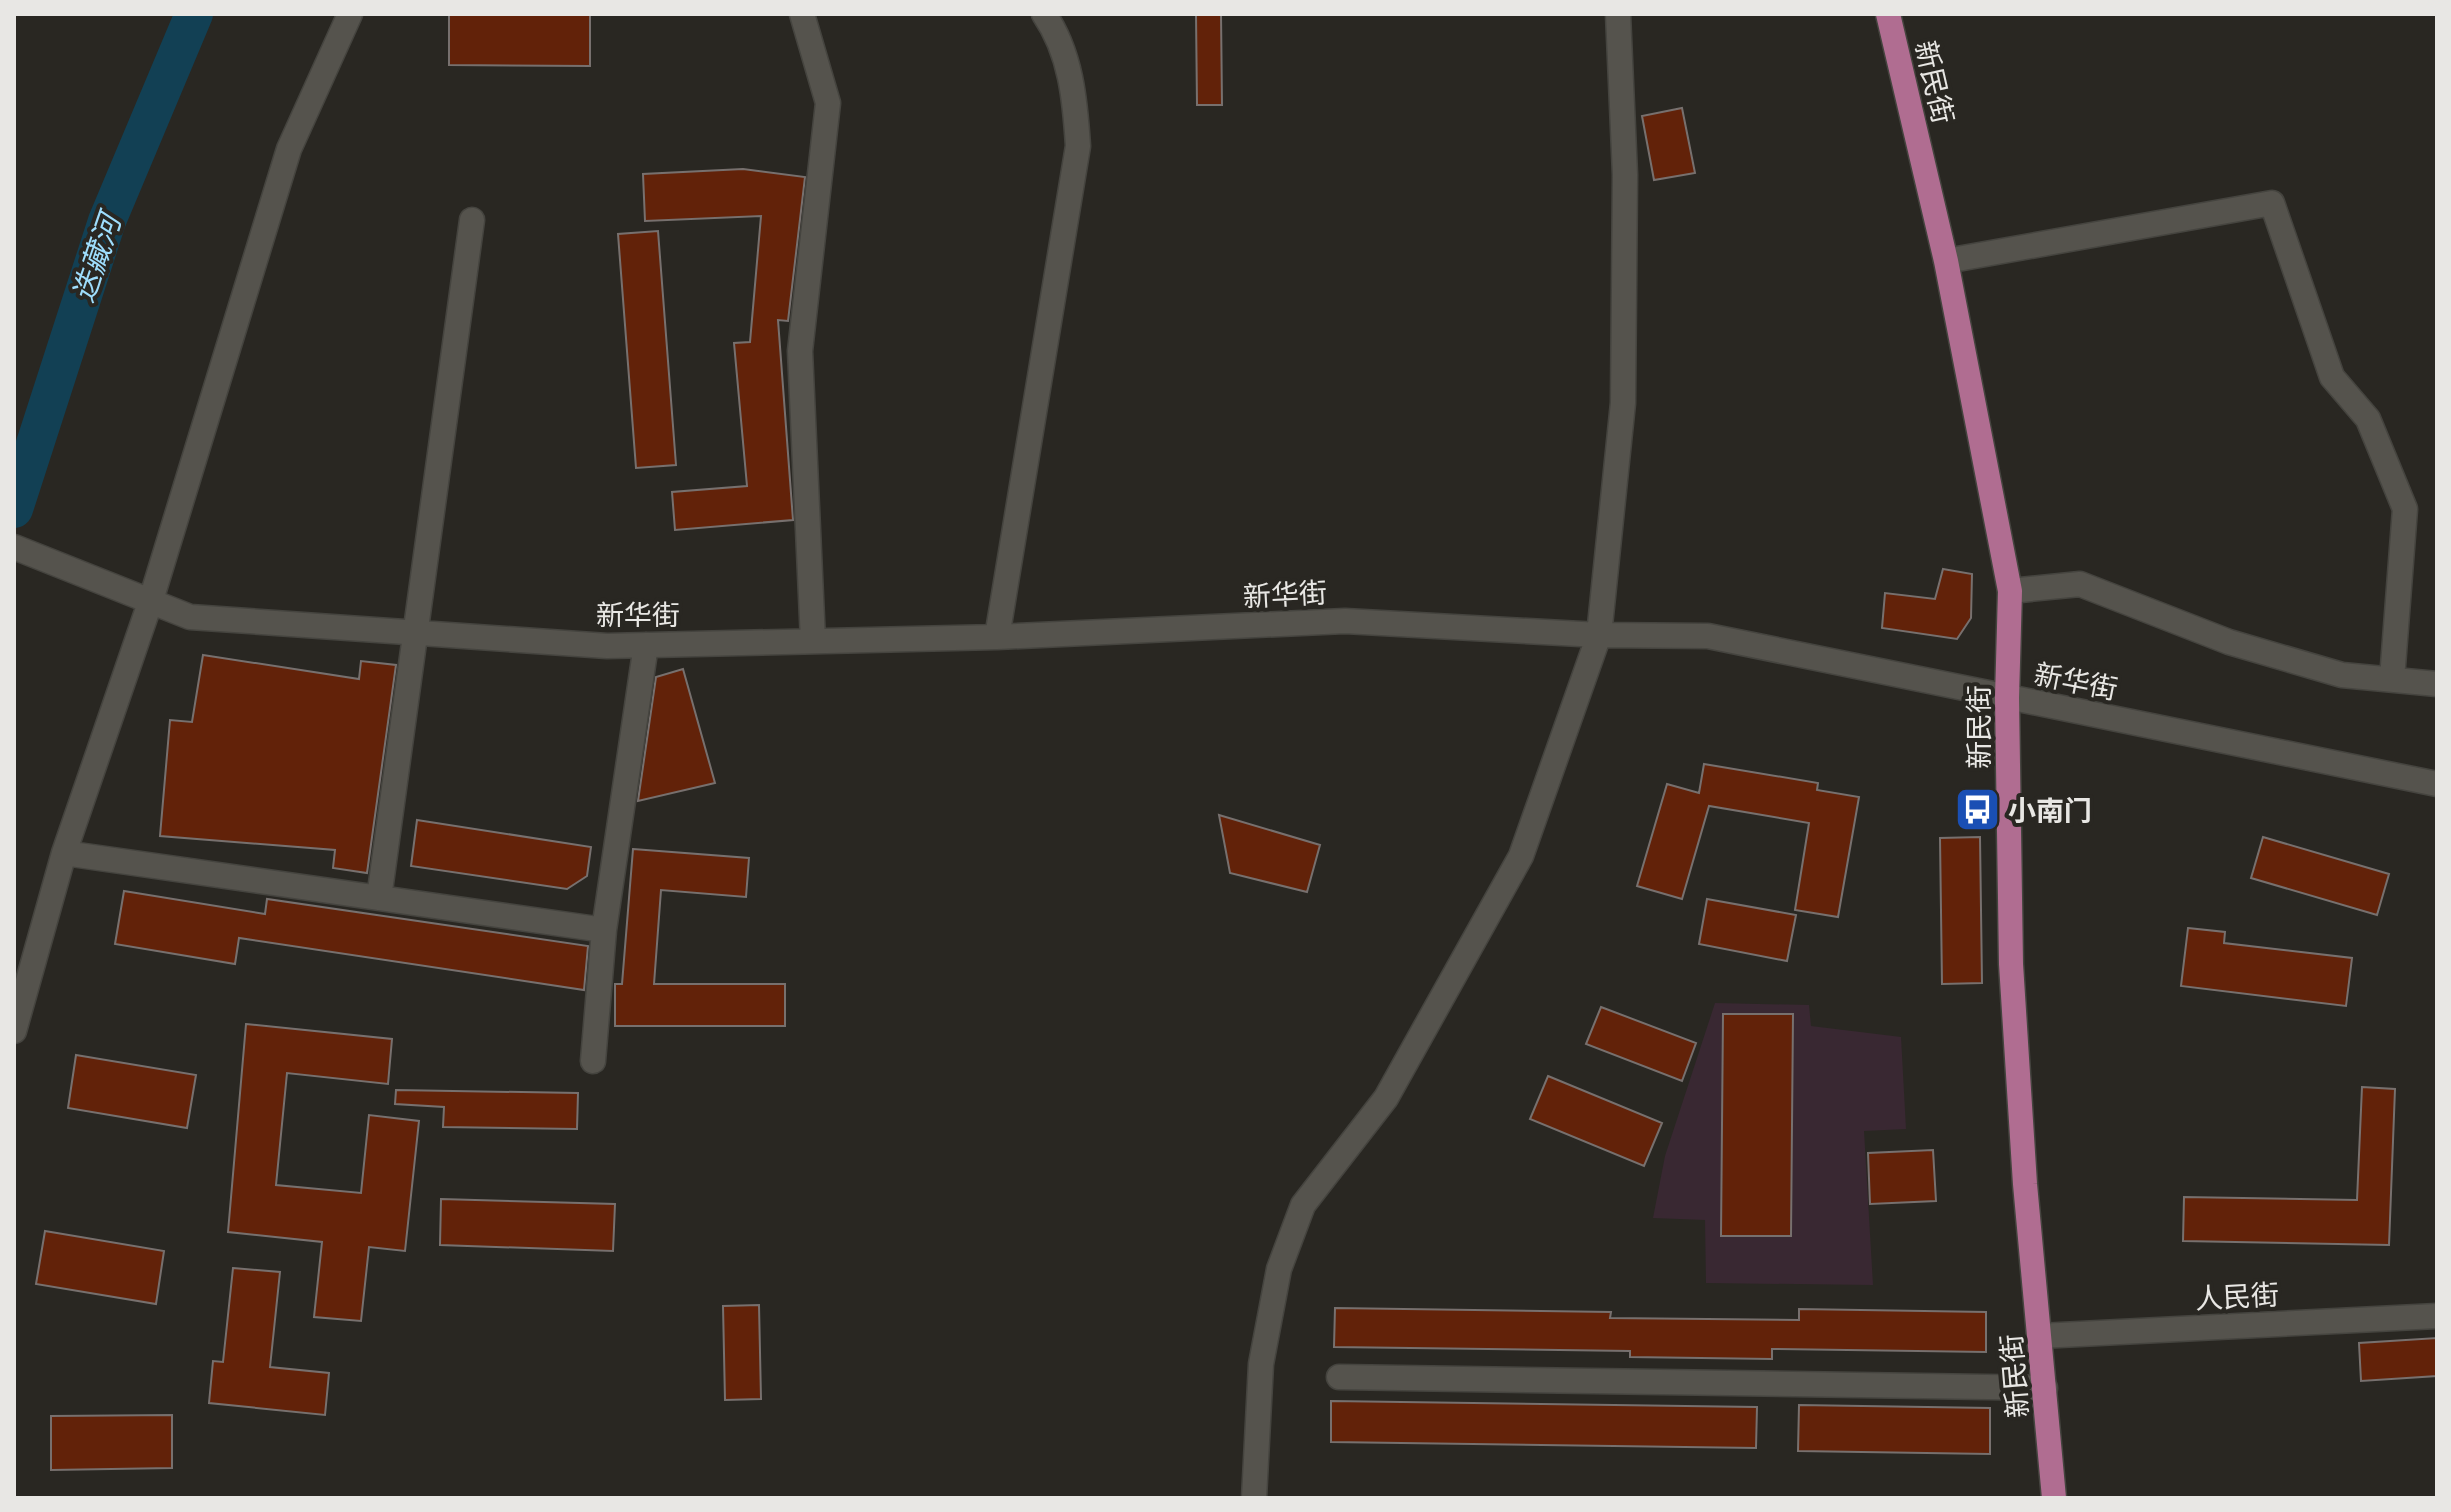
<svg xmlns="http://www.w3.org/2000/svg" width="2451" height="1512" font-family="'Titillium Web','Noto Sans SC',sans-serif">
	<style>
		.education { fill: #392832 }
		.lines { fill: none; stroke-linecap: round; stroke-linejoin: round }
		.river { stroke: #124054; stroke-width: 38 }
		.building { fill: #622209; stroke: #77706e; stroke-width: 2 }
		.minor-casing { stroke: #45443f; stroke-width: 27 }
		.major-casing { stroke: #45443f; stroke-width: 27 }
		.minor { stroke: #55534d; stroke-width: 24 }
		.major { stroke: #b06d91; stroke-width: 24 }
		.labels { text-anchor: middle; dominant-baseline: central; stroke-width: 8; stroke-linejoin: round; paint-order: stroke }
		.street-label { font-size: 28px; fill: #e8e7e4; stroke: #292722 }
		.poi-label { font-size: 28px; font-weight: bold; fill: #e8e7e4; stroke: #292722; text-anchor: start }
		.water-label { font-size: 30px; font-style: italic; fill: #9eddfc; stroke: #292722 }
	</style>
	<rect width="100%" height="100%" fill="#292722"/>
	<path class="education" d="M 1715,1003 L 1809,1005 L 1811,1026 L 1901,1037 L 1906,1129 L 1864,1131 L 1873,1285 L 1706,1283 L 1705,1220 L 1653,1218 L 1665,1156 Z"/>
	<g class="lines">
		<path class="river" d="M 14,509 L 107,221 L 194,14"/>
	</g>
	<path class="building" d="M 449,14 L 590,14 L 590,66 L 449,65 Z
		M 1196,14 L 1221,14 L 1222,105 L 1197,105 Z
		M 1682,108 L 1695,173 L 1654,180 L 1642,116 Z
		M 743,169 L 805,177 L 788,321 L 778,320 L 793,520 L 675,530 L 672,492 L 747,486 L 734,343 L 750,342 L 761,216 L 645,221 L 643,174 Z
		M 658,231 L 676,465 L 636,468 L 618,234 Z
		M 1943,569 L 1972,574 L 1971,618 L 1957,639 L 1882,628 L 1885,593 L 1935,599 Z
		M 203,655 L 359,679 L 361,661 L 396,665 L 367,873 L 333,868 L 335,850 L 160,836 L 170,720 L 192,722 Z
		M 683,669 L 715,783 L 638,801 L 656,677 Z
		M 1704,764 L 1818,783 L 1817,790 L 1859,797 L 1838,917 L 1795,910 L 1809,823 L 1709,806 L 1682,899 L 1637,886 L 1667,784 L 1699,793 Z
		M 1219,815 L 1320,845 L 1307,892 L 1230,873 Z
		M 417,820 L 591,847 L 587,876 L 567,889 L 411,866 Z
		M 1980,837 L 1982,983 L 1942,984 L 1940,838 Z
		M 2263,837 L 2389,874 L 2377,915 L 2251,878 Z
		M 633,849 L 749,858 L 746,897 L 661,890 L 654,984 L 785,984 L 785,1026 L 615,1026 L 615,984 L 622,984 Z
		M 124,891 L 265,914 L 267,899 L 588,946 L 584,990 L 239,938 L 235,964 L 115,944 Z
		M 1707,899 L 1796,915 L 1787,961 L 1699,944 Z
		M 2188,928 L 2225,932 L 2224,943 L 2352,958 L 2346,1006 L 2181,986 Z
		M 1601,1007 L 1696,1043 L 1682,1081 L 1586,1044 Z
		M 1723,1014 L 1793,1014 L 1791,1236 L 1721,1236 Z
		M 246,1024 L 392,1039 L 388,1084 L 287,1073 L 276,1185 L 361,1193 L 369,1115 L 419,1121 L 405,1251 L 369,1247 L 361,1321 L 314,1317 L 322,1242 L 228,1232 Z
		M 76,1055 L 196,1075 L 187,1128 L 68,1108 Z
		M 1548,1076 L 1662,1123 L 1644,1166 L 1530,1119 Z
		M 2362,1087 L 2395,1089 L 2389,1245 L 2183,1241 L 2184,1197 L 2357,1200 Z
		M 396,1090 L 578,1093 L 577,1129 L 443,1127 L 444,1107 L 395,1104 Z
		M 1933,1150 L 1936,1201 L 1870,1204 L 1868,1153 Z
		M 441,1199 L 615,1204 L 613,1251 L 440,1245 Z
		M 45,1231 L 164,1251 L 156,1304 L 36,1284 Z
		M 233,1268 L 280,1272 L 270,1367 L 329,1373 L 325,1415 L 209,1403 L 213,1361 L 223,1362 Z
		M 759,1305 L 761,1399 L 725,1400 L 723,1306 Z
		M 1335,1308 L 1611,1312 L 1610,1318 L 1799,1320 L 1799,1309 L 1986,1312 L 1986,1352 L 1772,1349 L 1772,1359 L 1630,1357 L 1630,1351 L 1334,1347 Z
		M 2437,1338 L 2437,1376 L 2361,1381 L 2359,1343 Z
		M 1331,1401 L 1757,1407 L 1756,1448 L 1331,1442 Z
		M 1799,1405 L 1990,1408 L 1990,1454 L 1798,1451 Z
		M 172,1415 L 172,1468 L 51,1470 L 51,1416 Z"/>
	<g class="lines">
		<defs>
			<path id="minor" d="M 802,14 L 828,103 L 800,351 L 813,641
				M 1946,261 L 2272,203 L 2332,377 L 2368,419 L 2405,509 L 2392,679
				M 14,547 L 190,617 L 607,646 L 997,637 L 1345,621 L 1599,635 L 1708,636 L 2437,784
				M 2010,591 L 2080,584 L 2229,642 L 2342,675 L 2437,684
				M 997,637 L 1078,146 C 1075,100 1071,53 1044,14
				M 64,853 L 604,930
				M 379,898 L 472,220
				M 14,1031 L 64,853 L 151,600 L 289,149 L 350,14
				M 593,1061 L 604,930 L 646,645
				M 2040,1336 L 2437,1316
				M 1339,1377 L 2045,1388
				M 1254,1498 L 1261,1364 L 1279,1269 L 1303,1205 L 1386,1098 L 1521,856 L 1599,635 L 1623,403 L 1625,175 L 1618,14"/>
			<path id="major" d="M 1888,14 L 1946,261 L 2010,591 L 2007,698 L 2011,964 L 2025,1184 L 2054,1498"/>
		</defs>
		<use href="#minor" class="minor-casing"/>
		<use href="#major" class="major-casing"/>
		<use href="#minor" class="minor"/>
		<use href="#major" class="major"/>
	</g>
	<defs>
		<symbol id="bus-square" viewBox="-11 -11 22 22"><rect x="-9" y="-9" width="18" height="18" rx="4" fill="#1a4fb4" stroke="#292722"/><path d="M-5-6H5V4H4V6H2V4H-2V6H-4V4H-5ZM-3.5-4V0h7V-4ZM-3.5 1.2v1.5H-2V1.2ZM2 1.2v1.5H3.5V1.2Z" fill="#fff"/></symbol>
	</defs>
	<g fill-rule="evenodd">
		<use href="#bus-square" x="1952" y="784" width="51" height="51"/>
	</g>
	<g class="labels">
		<g class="street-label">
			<text transform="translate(1935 82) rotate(77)">新民街</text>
			<text transform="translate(1285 594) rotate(-3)">新华街</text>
			<text x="638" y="614">新华街</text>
			<text transform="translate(2076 681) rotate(11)">新华街</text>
			<text transform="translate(1978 727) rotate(-90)">新民街</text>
			<text transform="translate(2237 1296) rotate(-3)">人民街</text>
			<text transform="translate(2014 1376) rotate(-95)">新民街</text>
		</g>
		<g class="poi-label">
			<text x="2008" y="810">小南门</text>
		</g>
		<g class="water-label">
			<text transform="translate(96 258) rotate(-71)">迭藏河</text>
		</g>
	</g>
	<rect width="2451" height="1512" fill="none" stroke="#e8e7e4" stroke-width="32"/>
</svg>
